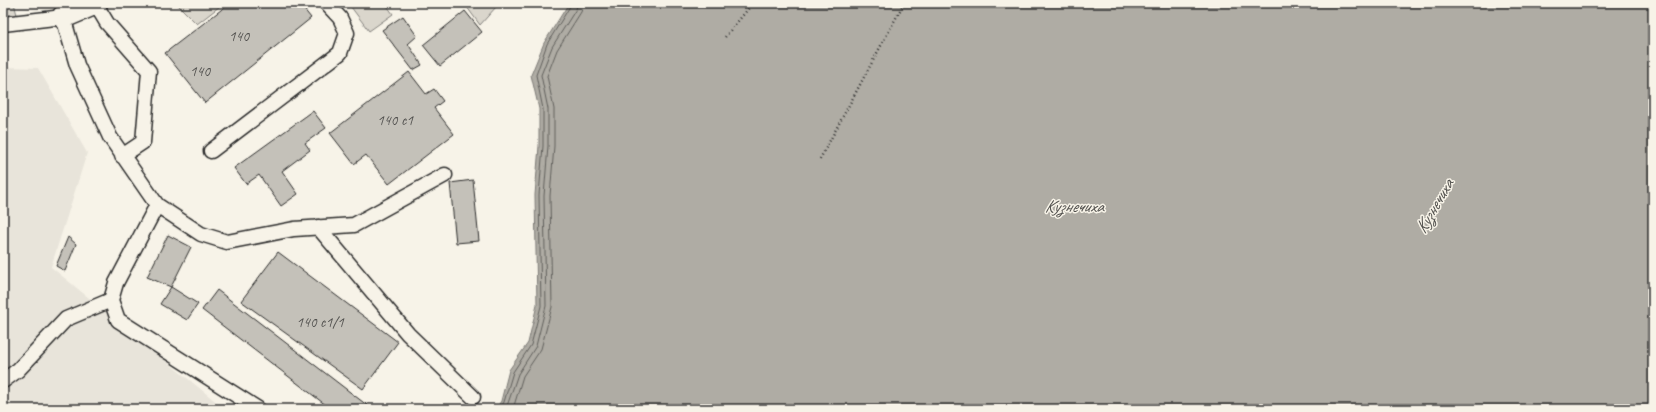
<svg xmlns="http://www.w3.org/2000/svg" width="1656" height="412" font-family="Caveat,sans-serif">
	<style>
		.built { fill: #e8e4da }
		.green { fill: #dad6cc; stroke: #82807c }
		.water { fill: #afaca4; stroke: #7a7874 }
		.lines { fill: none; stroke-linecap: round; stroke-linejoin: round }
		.shore { stroke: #605f5b; stroke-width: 1 }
		.building { fill: #c4c1b9; stroke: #2b2b2b }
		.service-casing { stroke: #2b2b2b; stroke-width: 17 }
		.minor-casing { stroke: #2b2b2b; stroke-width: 25 }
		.path { stroke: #2b2b2b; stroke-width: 2.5; stroke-dasharray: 1 3; stroke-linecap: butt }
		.service { stroke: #f7f3e8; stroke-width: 14 }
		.minor { stroke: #f7f3e8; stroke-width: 22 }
		.labels { text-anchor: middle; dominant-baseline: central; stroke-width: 3; stroke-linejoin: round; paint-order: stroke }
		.number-label { font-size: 15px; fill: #51504e }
		.water-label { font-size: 18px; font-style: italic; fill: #53524f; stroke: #f7f3e8 }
	</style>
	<rect width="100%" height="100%" fill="#f7f3e8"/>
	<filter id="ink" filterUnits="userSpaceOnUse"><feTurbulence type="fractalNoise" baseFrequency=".025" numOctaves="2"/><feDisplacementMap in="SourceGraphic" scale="8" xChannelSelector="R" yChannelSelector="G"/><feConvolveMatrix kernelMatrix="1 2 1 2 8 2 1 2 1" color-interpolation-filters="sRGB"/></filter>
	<g filter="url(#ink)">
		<path class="built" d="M 3,67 L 38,68 L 87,153 L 51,267 L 225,409 L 3,409 Z"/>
		<path class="green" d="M 3,3 L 14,3 L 17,15 L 3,18 Z
			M 176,3 L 224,3 L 197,24 Z
			M 348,3 L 385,3 L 393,14 L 369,31 Z
			M 464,3 L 493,3 L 496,7 L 480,25 Z"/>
		<path class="water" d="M 569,3 L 1653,3 L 1653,409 L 496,409 L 501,401 L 509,370 L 528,343 L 537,305 L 535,195 L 539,146 L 539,109 L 531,75 L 544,43 Z"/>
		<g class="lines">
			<path class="shore" d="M 500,409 L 504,402 L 513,372 L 531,345 L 541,306 L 539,195 L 543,146 L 543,109 L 536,75 L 547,44 L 572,3
				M 506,409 L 518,374 L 536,346 L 546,306 L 544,196 L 548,146 L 548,109 L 541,75 L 552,47 L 576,9 L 578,3
				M 513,409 L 523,376 L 541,349 L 552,307 L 550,196 L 554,146 L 554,109 L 547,76 L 557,50 L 581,12 L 584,3"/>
		</g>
		<path class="building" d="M 230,3 L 299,3 L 311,18 L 205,103 L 165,53 Z
			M 465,11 L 482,32 L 440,66 L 423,45 Z
			M 403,16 L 417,36 L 408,44 L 422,65 L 413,70 L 382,30 Z
			M 409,72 L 426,94 L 434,89 L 443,101 L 434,108 L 454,134 L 389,184 L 366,155 L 354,164 L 330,133 Z
			M 313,111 L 326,128 L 305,143 L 310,150 L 282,171 L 298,194 L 281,206 L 259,175 L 246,184 L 234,168 Z
			M 473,180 L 479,241 L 456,243 L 450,183 Z
			M 168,235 L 191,247 L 171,287 L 147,277 Z
			M 68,237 L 76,244 L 65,271 L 56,266 Z
			M 278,252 L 398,342 L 363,389 L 241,301 Z
			M 171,287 L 198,304 L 187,320 L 160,304 Z
			M 217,290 L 372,409 L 331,409 L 202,310 Z"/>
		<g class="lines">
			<defs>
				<path id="service" d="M 95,3 L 107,23 L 149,71 L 143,142 L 122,156
					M 3,24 L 63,17 L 77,65 L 110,137 L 157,205 L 201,234 L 227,242 L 294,229 L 354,225 L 445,175
					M 211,151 L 340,53 L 347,33 L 340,18 L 326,3
					M 157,205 L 116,283 L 111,300 L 118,320 L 258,409
					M 318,227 L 408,334 L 473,397
					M 3,381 L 18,370 L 66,319 L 111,300"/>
				<path id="minor" d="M 63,17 L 96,3"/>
			</defs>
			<use href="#service" class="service-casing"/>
			<use href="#minor" class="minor-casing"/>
			<path class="path" d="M 725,37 L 753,3
				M 820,159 L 904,3"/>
			<use href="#service" class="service"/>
			<use href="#minor" class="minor"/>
		</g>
	</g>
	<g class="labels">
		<g class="number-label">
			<text x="239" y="36">140</text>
			<text x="200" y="71">140</text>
			<text x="395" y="120">140 с1</text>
			<text x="320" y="322">140 с1/1</text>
		</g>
		<g class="water-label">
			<text x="1074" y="206">Кузнечиха</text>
			<text transform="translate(1434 206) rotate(-60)">Кузнечиха</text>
		</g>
	</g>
	<rect width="1656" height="412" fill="none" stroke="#f7f3e8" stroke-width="16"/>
	<rect x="8" y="8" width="1640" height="396" fill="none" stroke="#2b2b2b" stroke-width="1.5" filter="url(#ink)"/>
</svg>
